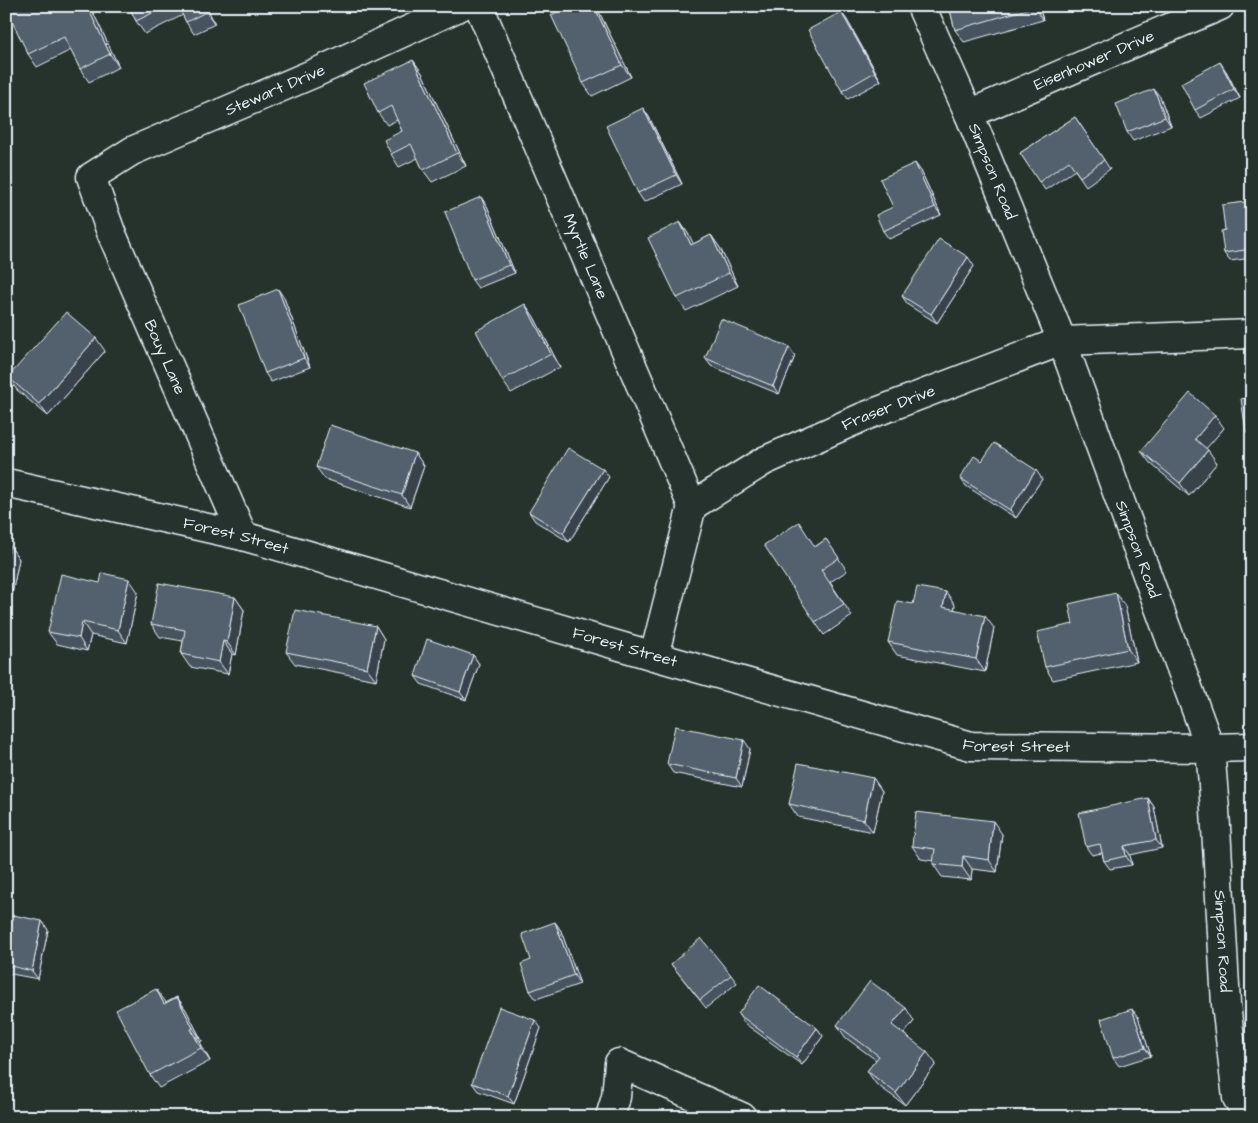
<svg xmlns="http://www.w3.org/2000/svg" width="1258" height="1123" font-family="'Architects Daughter',sans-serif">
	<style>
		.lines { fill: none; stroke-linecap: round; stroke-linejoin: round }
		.street-casing { stroke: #e8f1f8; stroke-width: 31 }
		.secondary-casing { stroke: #e8f1f8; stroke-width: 31 }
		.street { stroke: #26332d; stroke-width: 28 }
		.secondary { stroke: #26332d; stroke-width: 28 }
		.wall { fill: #47535e; stroke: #e8f1f8 }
		.shaded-wall { fill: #39434c; stroke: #e8f1f8 }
		.building { fill: #52606d; stroke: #e8f1f8 }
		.labels { text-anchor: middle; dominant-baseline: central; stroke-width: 4.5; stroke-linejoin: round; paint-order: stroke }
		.street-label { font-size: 16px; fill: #e8f1f8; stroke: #26332d }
	</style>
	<rect width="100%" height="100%" fill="#26332d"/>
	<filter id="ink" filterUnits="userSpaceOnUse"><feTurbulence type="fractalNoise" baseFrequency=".02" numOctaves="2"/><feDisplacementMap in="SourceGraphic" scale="10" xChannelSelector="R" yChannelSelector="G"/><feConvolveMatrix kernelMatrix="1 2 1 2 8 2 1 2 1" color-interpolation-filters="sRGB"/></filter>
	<g filter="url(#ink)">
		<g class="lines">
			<defs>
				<g id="street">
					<path id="s1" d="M 479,6 L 692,506"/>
					<path id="s2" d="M 921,6 L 969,114 L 1062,341 L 1210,748 L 1215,810 L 1226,1004 L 1237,1098 L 1249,1117"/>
					<path id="s3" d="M 969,114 L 1220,6"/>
					<path id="s4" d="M 243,536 L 111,232 L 91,177 L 132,151 L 317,72 L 461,6"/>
					<path id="s5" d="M 654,656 L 971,746 L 1210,748 L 1252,747"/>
					<path d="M 610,1117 L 616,1097 L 619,1063 L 742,1117"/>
				</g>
				<g id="secondary">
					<path id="s6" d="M 6,483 L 243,536 L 654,656 L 692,506 L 764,461 L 863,417 L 1062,341 L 1252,334"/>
				</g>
			</defs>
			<use href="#street" class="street-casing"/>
			<use href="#secondary" class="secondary-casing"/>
			<use href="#street" class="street"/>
			<use href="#secondary" class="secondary"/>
		</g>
		<path class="wall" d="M 17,6 L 90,6 L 119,67 L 89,82 L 80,69 L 71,50 L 37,67 L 28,54 Z
			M 129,6 L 206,6 L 215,24 L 194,34 L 186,22 L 183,15 L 145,34 L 136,21 Z
			M 800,6 L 818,6 L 804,12 Z
			M 949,6 L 1039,6 L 1043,20 L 964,42 L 955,30 Z
			M 598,10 L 631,77 L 592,96 L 583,83 Z
			M 841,12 L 847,20 L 881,81 L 848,99 L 842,91 Z
			M 413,60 L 422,73 L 466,166 L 432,182 L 423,170 L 418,158 L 399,167 L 391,154 L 402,131 L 397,120 L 387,125 L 378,113 Z
			M 1226,71 L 1240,98 L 1201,118 L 1195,110 Z
			M 1160,97 L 1171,126 L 1133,141 L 1127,132 Z
			M 643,108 L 649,117 L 682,184 L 644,202 L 638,193 Z
			M 1075,117 L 1110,169 L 1086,186 L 1075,170 L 1045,190 L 1020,153 Z
			M 921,171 L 941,215 L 889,239 L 883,231 L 893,207 Z
			M 1252,201 L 1252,258 L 1230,261 L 1224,253 L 1225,230 Z
			M 487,206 L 515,273 L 478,288 L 472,280 Z
			M 680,222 L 689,235 L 693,244 L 711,235 L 720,248 L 738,286 L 686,311 L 677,298 Z
			M 974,266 L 937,323 L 908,305 L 902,296 Z
			M 284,298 L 310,367 L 271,382 L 265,373 Z
			M 525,304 L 534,317 L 560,367 L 511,393 L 502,380 Z
			M 105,351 L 48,416 L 17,390 L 8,377 Z
			M 795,356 L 779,394 L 711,366 L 705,358 Z
			M 1252,397 L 1252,439 L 1246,431 Z
			M 1224,428 L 1206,448 L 1217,463 L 1189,496 L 1150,463 L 1141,451 Z
			M 415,453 L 424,466 L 410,507 L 325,479 L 316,467 Z
			M 982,461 L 1042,479 L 1016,518 L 966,486 L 960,478 Z
			M 609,477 L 569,542 L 535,521 L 529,512 Z
			M 826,539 L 847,571 L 830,582 L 852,616 L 824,635 L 815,622 L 816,546 Z
			M 6,545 L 10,546 L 19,559 L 11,599 L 6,598 Z
			M 138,592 L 127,643 L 91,635 L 87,651 L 57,644 L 48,632 Z
			M 946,592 L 955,605 L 954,609 L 994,628 L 985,672 L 897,655 L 888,642 L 913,604 Z
			M 235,597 L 244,610 L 236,655 L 232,654 L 228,674 L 190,667 L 181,654 L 183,641 L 160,637 L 151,624 Z
			M 1125,606 L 1137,662 L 1053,680 L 1045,667 L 1073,624 Z
			M 376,626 L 384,639 L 376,680 L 295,664 L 286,652 Z
			M 473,655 L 479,664 L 466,700 L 421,684 L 415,676 Z
			M 750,749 L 742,787 L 673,773 L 667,764 Z
			M 873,778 L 882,791 L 873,832 L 798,817 L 789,804 Z
			M 1148,798 L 1154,807 L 1162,848 L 1130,855 L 1132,865 L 1110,869 L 1104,861 L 1102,853 L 1092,855 L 1086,847 Z
			M 1002,834 L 997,872 L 972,869 L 971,880 L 942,877 L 933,864 L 934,861 L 921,859 L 912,846 Z
			M 42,921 L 48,930 L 38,979 L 6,973 L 6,931 L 10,931 Z
			M 555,922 L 561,931 L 580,984 L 536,999 L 530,991 L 531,960 Z
			M 671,964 L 731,975 L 737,983 L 706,1008 Z
			M 177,997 L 186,1010 L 202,1041 L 200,1042 L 210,1061 L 159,1088 L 150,1075 L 166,1003 Z
			M 738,1014 L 817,1028 L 823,1036 L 802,1065 L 744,1023 Z
			M 1138,1017 L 1151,1056 L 1119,1066 L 1113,1058 Z
			M 914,1021 L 904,1034 L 936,1064 L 905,1105 L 876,1084 L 867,1071 L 876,1060 L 846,1038 L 837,1025 Z
			M 541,1028 L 514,1104 L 478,1091 L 472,1083 Z"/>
		<path class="shaded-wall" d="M 87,6 L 90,6 L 119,67 L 110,54 Z
			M 203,6 L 206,6 L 215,24 L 206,12 Z
			M 594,6 L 596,6 L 598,10 L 631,77 L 622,65 Z
			M 1033,6 L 1039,6 L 1043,20 L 1034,7 Z
			M 841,12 L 847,20 L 881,81 L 875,72 Z
			M 413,60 L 422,73 L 466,166 L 457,153 Z
			M 1220,62 L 1226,71 L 1240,98 L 1234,89 Z
			M 1154,89 L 1160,97 L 1171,126 L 1165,117 Z
			M 643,108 L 649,117 L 682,184 L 676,175 Z
			M 915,163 L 921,171 L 941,215 L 935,207 Z
			M 481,197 L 487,206 L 515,273 L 509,265 Z
			M 680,222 L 689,235 L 700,257 L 691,245 Z
			M 711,235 L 720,248 L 738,286 L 729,273 Z
			M 968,257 L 974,266 L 937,323 L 931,314 Z
			M 278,289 L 284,298 L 310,367 L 304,358 Z
			M 525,304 L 534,317 L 560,367 L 551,354 Z
			M 96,338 L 105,351 L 48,416 L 39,404 Z
			M 789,347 L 795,356 L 779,394 L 773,386 Z
			M 1215,415 L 1224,428 L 1204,451 L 1195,439 Z
			M 1208,450 L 1217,463 L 1189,496 L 1180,483 Z
			M 415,453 L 424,466 L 410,507 L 402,495 Z
			M 603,469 L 609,477 L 569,542 L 563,533 Z
			M 1036,470 L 1042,479 L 1016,518 L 1010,510 Z
			M 10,546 L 19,559 L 11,599 L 6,591 L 6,566 Z
			M 129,579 L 138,592 L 127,643 L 118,630 Z
			M 946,592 L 955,605 L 952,619 L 943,607 Z
			M 1116,593 L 1125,606 L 1137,662 L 1128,649 Z
			M 235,597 L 244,610 L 236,655 L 227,642 Z
			M 985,616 L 994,628 L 985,672 L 976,659 Z
			M 82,622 L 91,635 L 87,651 L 79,638 Z
			M 376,626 L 384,639 L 376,680 L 367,668 Z
			M 223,641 L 232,654 L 228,674 L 219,662 Z
			M 473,655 L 479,664 L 466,700 L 460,692 Z
			M 744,740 L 750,749 L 742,787 L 736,778 Z
			M 873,778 L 882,791 L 873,832 L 864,820 Z
			M 1148,798 L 1154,807 L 1162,848 L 1156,840 Z
			M 993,821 L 1002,834 L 997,872 L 989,860 Z
			M 1124,846 L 1130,855 L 1132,865 L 1126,856 Z
			M 963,856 L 972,869 L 971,880 L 962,867 Z
			M 42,921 L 48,930 L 38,979 L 32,971 Z
			M 555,922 L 561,931 L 580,984 L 574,975 Z
			M 156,989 L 165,1001 L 173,1016 L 164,1004 Z
			M 177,997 L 186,1010 L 202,1041 L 193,1028 Z
			M 906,1008 L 914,1021 L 901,1038 L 892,1025 Z
			M 1132,1009 L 1138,1017 L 1151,1056 L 1145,1048 Z
			M 535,1020 L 541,1028 L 514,1104 L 508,1096 Z
			M 817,1028 L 823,1036 L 802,1065 L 796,1057 Z
			M 191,1029 L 200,1042 L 210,1061 L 201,1048 Z
			M 927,1052 L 936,1064 L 905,1105 L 896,1093 Z"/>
		<path class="building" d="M 17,6 L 87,6 L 110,54 L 80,69 L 64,37 L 28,54 L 7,11 Z
			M 129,6 L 167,6 L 136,21 Z
			M 178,6 L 203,6 L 206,12 L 186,22 Z
			M 570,6 L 594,6 L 622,65 L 583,83 L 551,15 Z
			M 949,6 L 1033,6 L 1034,7 L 955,30 Z
			M 841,12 L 875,72 L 842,91 L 808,30 Z
			M 413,60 L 457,153 L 423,170 L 411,144 L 391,154 L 384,140 L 402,131 L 391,106 L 378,113 L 364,83 Z
			M 1220,62 L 1234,89 L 1195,110 L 1181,83 Z
			M 1154,89 L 1165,117 L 1127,132 L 1116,104 Z
			M 643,108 L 676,175 L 638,193 L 606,126 Z
			M 1075,117 L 1104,160 L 1080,177 L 1069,161 L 1039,182 L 1020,153 Z
			M 915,163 L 935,207 L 883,231 L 876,215 L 893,207 L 880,179 Z
			M 481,197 L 509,265 L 472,280 L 445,212 Z
			M 1252,201 L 1252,249 L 1224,253 L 1221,231 L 1225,230 L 1222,205 Z
			M 680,222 L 691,245 L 711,235 L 729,273 L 677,298 L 648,238 Z
			M 939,239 L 968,257 L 931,314 L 902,296 Z
			M 278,289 L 304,358 L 265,373 L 239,305 Z
			M 525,304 L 551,354 L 502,380 L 476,331 Z
			M 66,312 L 96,338 L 39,404 L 8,377 Z
			M 721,319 L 789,347 L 773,386 L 705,358 Z
			M 1190,393 L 1215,415 L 1195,439 L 1208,450 L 1180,483 L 1141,451 Z
			M 1252,397 L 1252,430 L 1246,431 L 1241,399 Z
			M 330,425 L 415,453 L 402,495 L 316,467 Z
			M 994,443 L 1036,470 L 1010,510 L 960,478 L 974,456 L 982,461 Z
			M 568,448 L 603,469 L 563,533 L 529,512 Z
			M 799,522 L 815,547 L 826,539 L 839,558 L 821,570 L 844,604 L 815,622 L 764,545 Z
			M 6,545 L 10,546 L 6,566 Z
			M 102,573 L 129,579 L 118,630 L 82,622 L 79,638 L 48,632 L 61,574 L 100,583 Z
			M 159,583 L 235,597 L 227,642 L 223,641 L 219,662 L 181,654 L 185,630 L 151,624 Z
			M 917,587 L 946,592 L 943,607 L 985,616 L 976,659 L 888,642 L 897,601 L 913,604 Z
			M 1116,593 L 1128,649 L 1045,667 L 1037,632 L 1073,624 L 1069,604 Z
			M 295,610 L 376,626 L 367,668 L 286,652 Z
			M 427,639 L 473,655 L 460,692 L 415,676 Z
			M 675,726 L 744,740 L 736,778 L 667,764 Z
			M 798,763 L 873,778 L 864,820 L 789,804 Z
			M 1148,798 L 1156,840 L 1124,846 L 1126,856 L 1104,861 L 1100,844 L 1086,847 L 1079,813 Z
			M 916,812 L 993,821 L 989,860 L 963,856 L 962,867 L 933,864 L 935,849 L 912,846 Z
			M 13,915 L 42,921 L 32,971 L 6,965 L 6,931 L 10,931 Z
			M 555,922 L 574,975 L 530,991 L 521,964 L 531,960 L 522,934 Z
			M 701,938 L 731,975 L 700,1000 L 671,964 Z
			M 870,981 L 906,1008 L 892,1025 L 927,1052 L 896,1093 L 867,1071 L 879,1056 L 837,1025 Z
			M 759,985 L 817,1028 L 796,1057 L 738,1014 Z
			M 156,989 L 164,1004 L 177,997 L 193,1028 L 191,1029 L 201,1048 L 150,1075 L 116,1010 Z
			M 499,1007 L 535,1020 L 508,1096 L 472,1083 Z
			M 1132,1009 L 1145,1048 L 1113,1058 L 1101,1019 Z"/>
	</g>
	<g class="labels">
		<g class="street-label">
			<text stroke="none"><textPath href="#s3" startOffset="136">Eisenhower Drive</textPath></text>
			<text stroke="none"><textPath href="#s4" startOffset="594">Stewart Drive</textPath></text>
			<text stroke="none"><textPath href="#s2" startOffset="180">Simpson Road</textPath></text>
			<text stroke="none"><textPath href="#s1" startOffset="272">Myrtle Lane</textPath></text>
			<text transform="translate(165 357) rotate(66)">Bouy Lane</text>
			<text stroke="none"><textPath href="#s6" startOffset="1046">Fraser Drive</textPath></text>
			<text stroke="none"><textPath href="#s6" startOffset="236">Forest Street</textPath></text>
			<text stroke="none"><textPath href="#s2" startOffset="585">Simpson Road</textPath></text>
			<text transform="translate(625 647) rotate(16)">Forest Street</text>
			<text stroke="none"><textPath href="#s5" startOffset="375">Forest Street</textPath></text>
			<text stroke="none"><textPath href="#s2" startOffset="990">Simpson Road</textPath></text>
		</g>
	</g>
	<rect width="1258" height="1123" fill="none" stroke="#26332d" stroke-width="25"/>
	<rect x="12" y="12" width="1233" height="1098" fill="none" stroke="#e8f1f8" stroke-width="2" filter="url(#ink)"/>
</svg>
